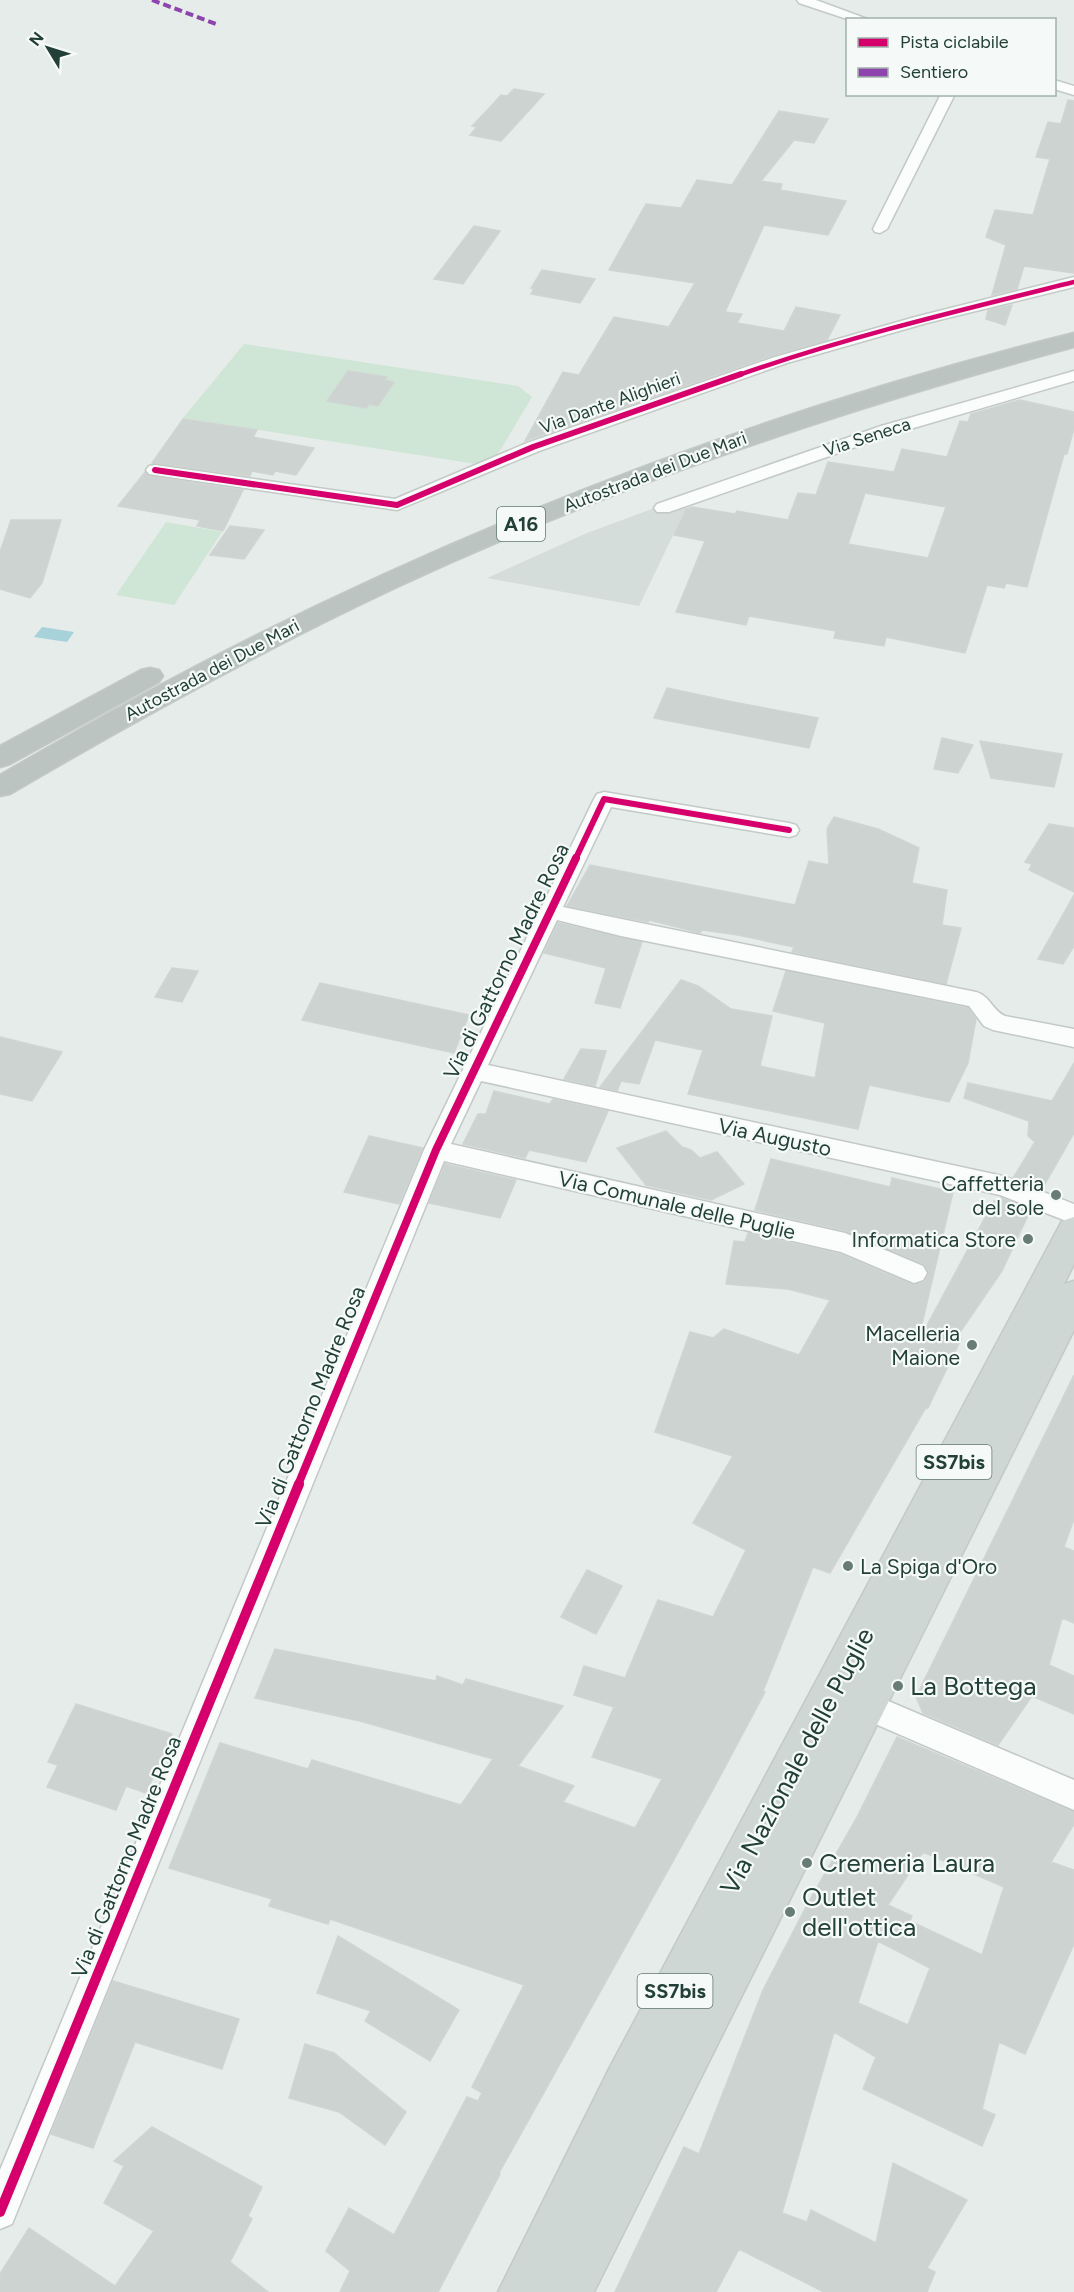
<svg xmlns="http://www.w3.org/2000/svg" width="1074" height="2292" font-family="Figtree,sans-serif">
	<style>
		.built { fill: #d4ddd9 }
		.green { fill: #cfe5d6 }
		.water { fill: #a7d2da }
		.building { fill: #cdd3d1; stroke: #cfd5d2; stroke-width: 1.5; fill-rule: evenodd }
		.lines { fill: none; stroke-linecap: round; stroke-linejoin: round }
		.minor-casing { stroke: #c3c9c6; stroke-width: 3 }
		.primary-casing { stroke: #c2cac8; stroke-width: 3 }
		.motorway-casing { stroke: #c2cac8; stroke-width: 3 }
		.minor { fill: #fbfcfc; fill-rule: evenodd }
		.primary { fill: #cfd7d5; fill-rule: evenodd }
		.motorway { fill: #bbc4c1; fill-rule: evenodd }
		.quiet { stroke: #8e44ad; stroke-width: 4; stroke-dasharray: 8 4; stroke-linecap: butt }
		.cycleway-far3-casing { stroke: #f5faf8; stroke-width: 7 }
		.cycleway-far2-casing { stroke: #f5faf8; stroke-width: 9 }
		.cycleway-far1-casing { stroke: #f5faf8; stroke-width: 11 }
		.cycleway-casing { stroke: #f5faf8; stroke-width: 14 }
		.cycleway-far3 { stroke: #d6006c; stroke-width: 4.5 }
		.cycleway-far2 { stroke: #d6006c; stroke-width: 6 }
		.cycleway-far1 { stroke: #d6006c; stroke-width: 8 }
		.cycleway { stroke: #d6006c; stroke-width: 10 }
		.poi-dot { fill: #677c76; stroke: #f5faf8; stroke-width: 2 }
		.labels { text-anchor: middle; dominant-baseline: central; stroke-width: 4.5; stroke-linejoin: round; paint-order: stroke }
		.far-street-label { font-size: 18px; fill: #234038; stroke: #f5faf8 }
		.shield { fill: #f5faf8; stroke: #627872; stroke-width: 1.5 }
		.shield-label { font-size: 20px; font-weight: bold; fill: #234038 }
		.street-label { font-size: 21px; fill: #234038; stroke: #f5faf8 }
		.poi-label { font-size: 21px; fill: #234038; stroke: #f5faf8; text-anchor: end }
		.near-poi-label { font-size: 26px; fill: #234038; stroke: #f5faf8; text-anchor: start }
		.near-street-label { font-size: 26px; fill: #234038; stroke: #f5faf8 }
	</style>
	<rect width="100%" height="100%" fill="#e6ece9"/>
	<path class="built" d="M 679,499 L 689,502 L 639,606 L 487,578 L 587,533 Z"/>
	<path class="green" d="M 244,344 L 518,386 L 532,397 L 498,454 L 476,464 L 183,418 Z
		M 166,522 L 222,532 L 174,605 L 116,595 Z"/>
	<path class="water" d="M 42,627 L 74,632 L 67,642 L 34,637 Z"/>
	<path class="building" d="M 514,89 L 544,94 L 501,141 L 470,135 L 477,127 L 472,126 L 494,103 L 501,95 L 507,96 Z
		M 1068,100 L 1074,101 L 1074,273 L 1024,266 L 1017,289 L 992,295 L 1006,245 L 986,237 L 995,210 L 1033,215 L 1050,159 L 1036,157 L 1048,122 L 1061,124 Z
		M 779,111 L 828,119 L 814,143 L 794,140 L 761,181 L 782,184 L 780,190 L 846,201 L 828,235 L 764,225 L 725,312 L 742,314 L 737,323 L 784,331 L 796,307 L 840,315 L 827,340 L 774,355 L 525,441 L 563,372 L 579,375 L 614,317 L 669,327 L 695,283 L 609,270 L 646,204 L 681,208 L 697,180 L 732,185 Z
		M 474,226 L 500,231 L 463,284 L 434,279 Z
		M 542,270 L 595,279 L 580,303 L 531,294 L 534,289 L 531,288 Z
		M 1012,305 L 1005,325 L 986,319 L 988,310 Z
		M 348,371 L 387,377 L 385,380 L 394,382 L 378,406 L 369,404 L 366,408 L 327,401 Z
		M 1020,400 L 1074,412 L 1074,428 L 1067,454 L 1064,454 L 1027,587 L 1006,583 L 1004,588 L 987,585 L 965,653 L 886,637 L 884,646 L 834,638 L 836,631 L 749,616 L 746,625 L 676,612 L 705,541 L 674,535 L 686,509 L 692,507 L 735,514 L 737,511 L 788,520 L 798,493 L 816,495 L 828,462 L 894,472 L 902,449 L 947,457 L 960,421 L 968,422 L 971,414 ZM 865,493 L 946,507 L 928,558 L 848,544 Z
		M 183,419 L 257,430 L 253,437 L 314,448 L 296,475 L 275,471 L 273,475 L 252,471 L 250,476 L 152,463 Z
		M 145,472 L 149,476 L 243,490 L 223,531 L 197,526 L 200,520 L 118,506 Z
		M 11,520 L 61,520 L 42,583 L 30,598 L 0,589 L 0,552 Z
		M 230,526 L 264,530 L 244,559 L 210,555 Z
		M 667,688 L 738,703 L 818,718 L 809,748 L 654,718 Z
		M 942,738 L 973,745 L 958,773 L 934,769 Z
		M 980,741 L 1062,754 L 1054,787 L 991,778 Z
		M 834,817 L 878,829 L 919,848 L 912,883 L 947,890 L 942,925 L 961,928 L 946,984 L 792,952 L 794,947 L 738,935 L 702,930 L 700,933 L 649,920 L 648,922 L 567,906 L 590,865 L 795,905 L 809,861 L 829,865 L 827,829 Z
		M 1049,824 L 1074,828 L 1074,892 L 1029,870 L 1032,864 L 1025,862 Z
		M 1074,895 L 1074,946 L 1063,964 L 1038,959 Z
		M 558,923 L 642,942 L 620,1008 L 595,1003 L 606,968 L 544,953 Z
		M 172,968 L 198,971 L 182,1002 L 155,997 Z
		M 786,971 L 968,1008 L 976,1019 L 968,1063 L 949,1102 L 869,1085 L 858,1129 L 688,1094 L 703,1050 L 655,1040 L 639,1084 L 621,1081 L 617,1091 L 600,1087 L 681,980 L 698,986 L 731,1009 L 772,1016 L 760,1066 L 815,1078 L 825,1023 L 773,1011 Z
		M 320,983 L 469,1015 L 454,1053 L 302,1020 Z
		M 0,1037 L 62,1052 L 32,1101 L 0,1094 Z
		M 581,1049 L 606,1051 L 595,1086 L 564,1079 Z
		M 1074,1063 L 1074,1133 L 1042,1189 L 1013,1178 L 1035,1142 L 1028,1136 L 1029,1121 L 964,1098 L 968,1083 L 1052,1101 Z
		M 494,1091 L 550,1104 L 553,1099 L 608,1111 L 586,1162 L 529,1150 L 525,1158 L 463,1144 L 478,1114 L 486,1114 Z
		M 666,1131 L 682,1147 L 691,1150 L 700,1158 L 717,1152 L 744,1184 L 711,1200 L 646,1185 L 617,1148 Z
		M 369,1136 L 423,1148 L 399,1204 L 344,1192 Z
		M 771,1159 L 890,1187 L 892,1178 L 953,1192 L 921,1328 L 925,1329 L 994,1201 L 998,1203 L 1001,1198 L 1031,1209 L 1002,1271 L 956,1338 L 961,1339 L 928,1408 L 925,1409 L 830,1573 L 813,1567 L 763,1691 L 765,1692 L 710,1795 L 499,2173 L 500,2174 L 438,2292 L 340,2292 L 350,2271 L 326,2251 L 349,2208 L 394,2235 L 467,2097 L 478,2101 L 482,2093 L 472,2087 L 524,1985 L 330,1919 L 328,1924 L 269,1906 L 272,1899 L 169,1868 L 220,1743 L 308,1769 L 312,1760 L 461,1805 L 493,1759 L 360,1721 L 255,1698 L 275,1649 L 436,1681 L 437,1676 L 463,1685 L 466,1679 L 563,1706 L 518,1766 L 574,1786 L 563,1802 L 635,1828 L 662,1779 L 592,1757 L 614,1707 L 574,1695 L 584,1666 L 625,1678 L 658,1600 L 713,1617 L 746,1550 L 693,1523 L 733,1456 L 655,1432 L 690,1332 L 713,1338 L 724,1329 L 799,1355 L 830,1300 L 788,1289 L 726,1284 L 734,1241 L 745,1242 L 748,1233 L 840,1254 L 913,1285 L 924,1282 L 929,1274 L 924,1264 L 846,1231 L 755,1210 Z
		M 445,1164 L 516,1180 L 500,1218 L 429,1203 Z
		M 1074,1375 L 1074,1519 L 1064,1547 L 1074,1551 L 1074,1623 L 1062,1618 L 1049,1665 L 1074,1676 L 1074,1714 L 1032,1696 L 998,1745 L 923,1713 L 916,1697 Z
		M 587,1570 L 622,1586 L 596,1634 L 561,1617 Z
		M 76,1704 L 172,1734 L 146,1793 L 126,1786 L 116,1810 L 47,1787 L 58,1765 L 48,1762 Z
		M 897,1737 L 1074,1812 L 1074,1824 L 1051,1862 L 1074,1870 L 1074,1944 L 1025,2054 L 999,2042 L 982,2109 L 995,2115 L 982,2146 L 863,2089 L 876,2057 L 834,2032 L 782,2213 L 807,2222 L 811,2210 L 876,2243 L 893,2163 L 967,2200 L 927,2268 L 935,2272 L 927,2292 L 824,2292 L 739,2249 L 716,2292 L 615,2292 L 684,2147 L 699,2154 L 763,1990 L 808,1903 L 857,1817 ZM 923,1852 L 1004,1887 L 982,1955 L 910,1921 L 912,1916 L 888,1905 ZM 878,1941 L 930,1968 L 908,2025 L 858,2003 Z
		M 338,1936 L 459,2010 L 430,2061 L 365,2021 L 371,2011 L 317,1993 Z
		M 113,1981 L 239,2019 L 222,2069 L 135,2042 L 93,2148 L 51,2134 Z
		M 305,2044 L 334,2053 L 406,2112 L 385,2145 L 339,2112 L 289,2098 Z
		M 152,2127 L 262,2187 L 248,2216 L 252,2219 L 230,2262 L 268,2292 L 0,2292 L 0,2274 L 29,2228 L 115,2286 L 154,2231 L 104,2203 L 124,2166 L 114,2161 Z"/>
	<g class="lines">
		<defs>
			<path id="minor" d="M 797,0 L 816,0 L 870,20 L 850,20 L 799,3 Z
				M 1054,80 L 1074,86 L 1074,95 L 1054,89 Z
				M 941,94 L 955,94 L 887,229 L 880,233 L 875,232 L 873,229 Z
				M 1074,277 L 1074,287 L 927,323 L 787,363 L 539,451 L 397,510 L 155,475 L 149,474 L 146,470 L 149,466 L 155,465 L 395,499 L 527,443 L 775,357 L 915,317 Z
				M 1074,371 L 1074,381 L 893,434 L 669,512 L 657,512 L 654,508 L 657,504 L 881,426 Z
				M 604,792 L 789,823 L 796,825 L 799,830 L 796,835 L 789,837 L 611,807 L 563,907 L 976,992 C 990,996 993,1011 1005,1016 L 1074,1029 L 1074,1047 L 993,1030 L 984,1026 L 969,1006 L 621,936 L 557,920 L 488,1065 L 1003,1176 L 1074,1204 L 1074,1224 L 1000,1195 L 481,1081 L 451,1144 L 845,1233 L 923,1266 L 927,1273 L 923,1280 L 914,1283 L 841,1252 L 444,1161 L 12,2224 L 0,2229 L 0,2170 L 424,1150 L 594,799 L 597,794 Z
				M 853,1686 L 1074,1780 L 1074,1810 L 843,1710 L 838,1700 L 843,1690 Z"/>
			<path id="primary" d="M 1074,1217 L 1074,1264 L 1064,1284 L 1074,1281 L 1074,1330 L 594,2292 L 498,2292 L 610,2067 L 1062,1221 Z"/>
			<path id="motorway" d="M 1074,333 L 1074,347 C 842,410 613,486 395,588 C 263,650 136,720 10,794 L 0,796 L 0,775 C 81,728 163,682 247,640 C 510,508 788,404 1074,333 Z
				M 150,668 L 159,670 L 163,676 L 159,682 L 10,764 L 0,767 L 0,746 L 141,670 Z"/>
		</defs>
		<use href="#minor" class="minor-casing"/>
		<use href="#primary" class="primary-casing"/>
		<use href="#motorway" class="motorway-casing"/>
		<use href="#minor" class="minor"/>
		<use href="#primary" class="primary"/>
		<use href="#motorway" class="motorway"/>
		<path class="quiet" d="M 152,0 L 216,24"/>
		<defs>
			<path id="cycleway-far3" d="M 736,376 C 847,337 961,310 1074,282"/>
			<path id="cycleway-far2" d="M 155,470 L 397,505 L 533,447 L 741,374
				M 575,860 L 604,799 L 789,830"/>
			<path id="cycleway-far1" d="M 298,1485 L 436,1150 L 576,858"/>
			<path id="cycleway" d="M 0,2212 L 299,1484"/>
		</defs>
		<use href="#cycleway-far3" class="cycleway-far3-casing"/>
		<use href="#cycleway-far2" class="cycleway-far2-casing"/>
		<use href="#cycleway-far1" class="cycleway-far1-casing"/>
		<use href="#cycleway" class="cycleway-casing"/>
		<use href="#cycleway-far3" class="cycleway-far3"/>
		<use href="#cycleway-far2" class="cycleway-far2"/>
		<use href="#cycleway-far1" class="cycleway-far1"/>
		<use href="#cycleway" class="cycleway"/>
	</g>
	<g class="poi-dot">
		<circle cx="1056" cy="1195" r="6"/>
		<circle cx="1028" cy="1239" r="6"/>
		<circle cx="972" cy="1345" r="6"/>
		<circle cx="848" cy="1566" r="6"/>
		<circle cx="898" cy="1686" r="6"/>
		<circle cx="807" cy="1863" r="6"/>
		<circle cx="790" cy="1912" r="6"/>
	</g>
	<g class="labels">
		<g class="far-street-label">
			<text transform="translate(610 403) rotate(-20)">Via Dante Alighieri</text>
			<text transform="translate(867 437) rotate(-18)">Via Seneca</text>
			<text transform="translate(655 472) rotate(-21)">Autostrada dei Due Mari</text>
			<text transform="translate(212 670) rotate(-28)">Autostrada dei Due Mari</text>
		</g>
		<g class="shield">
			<rect x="497" y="507" width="48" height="34" rx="4.5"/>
			<rect x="916.5" y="1445" width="75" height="34" rx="4.5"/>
			<rect x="637.5" y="1974" width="75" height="34" rx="4.5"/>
		</g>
		<g class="shield-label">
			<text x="521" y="524">A16</text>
			<text x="954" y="1462">SS7bis</text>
			<text x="675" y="1991">SS7bis</text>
		</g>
		<g class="street-label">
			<text transform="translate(506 961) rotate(-64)">Via di Gattorno Madre Rosa</text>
			<text transform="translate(775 1137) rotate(12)">Via Augusto</text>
			<text transform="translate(677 1205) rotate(13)">Via Comunale delle Puglie</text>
			<text transform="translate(310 1407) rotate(-68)">Via di Gattorno Madre Rosa</text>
			<text transform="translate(126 1857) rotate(-68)">Via di Gattorno Madre Rosa</text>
		</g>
		<g class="poi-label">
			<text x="1044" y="1183">Caffetteria<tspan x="1044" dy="24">del sole</tspan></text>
			<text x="1016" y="1239">Informatica Store</text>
			<text x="960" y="1333">Macelleria<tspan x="960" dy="24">Maione</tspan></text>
			<text x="860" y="1566" text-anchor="start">La Spiga d'Oro</text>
		</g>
		<g class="near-poi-label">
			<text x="910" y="1686">La Bottega</text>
			<text x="819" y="1863">Cremeria Laura</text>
			<text x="802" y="1897">Outlet<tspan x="802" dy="30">dell'ottica</tspan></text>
		</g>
		<g class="near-street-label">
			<text transform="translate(797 1761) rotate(-62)">Via Nazionale delle Puglie</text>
		</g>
	</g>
	<rect x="846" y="18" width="210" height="78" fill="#f5faf8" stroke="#a1b0ab" stroke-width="1.5"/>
	<rect x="858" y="38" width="30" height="9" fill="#d6006c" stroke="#a1b0ab" stroke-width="1.5"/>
	<text x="900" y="48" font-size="18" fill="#234038">Pista ciclabile</text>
	<rect x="858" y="68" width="30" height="9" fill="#8e44ad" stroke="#a1b0ab" stroke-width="1.5"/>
	<text x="900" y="78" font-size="18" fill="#234038">Sentiero</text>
	<g transform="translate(48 48) rotate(308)" stroke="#f5faf8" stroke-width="4.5" paint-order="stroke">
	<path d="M0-4.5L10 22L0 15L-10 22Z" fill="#234038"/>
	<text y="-9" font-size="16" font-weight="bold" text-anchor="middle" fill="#234038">N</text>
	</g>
</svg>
